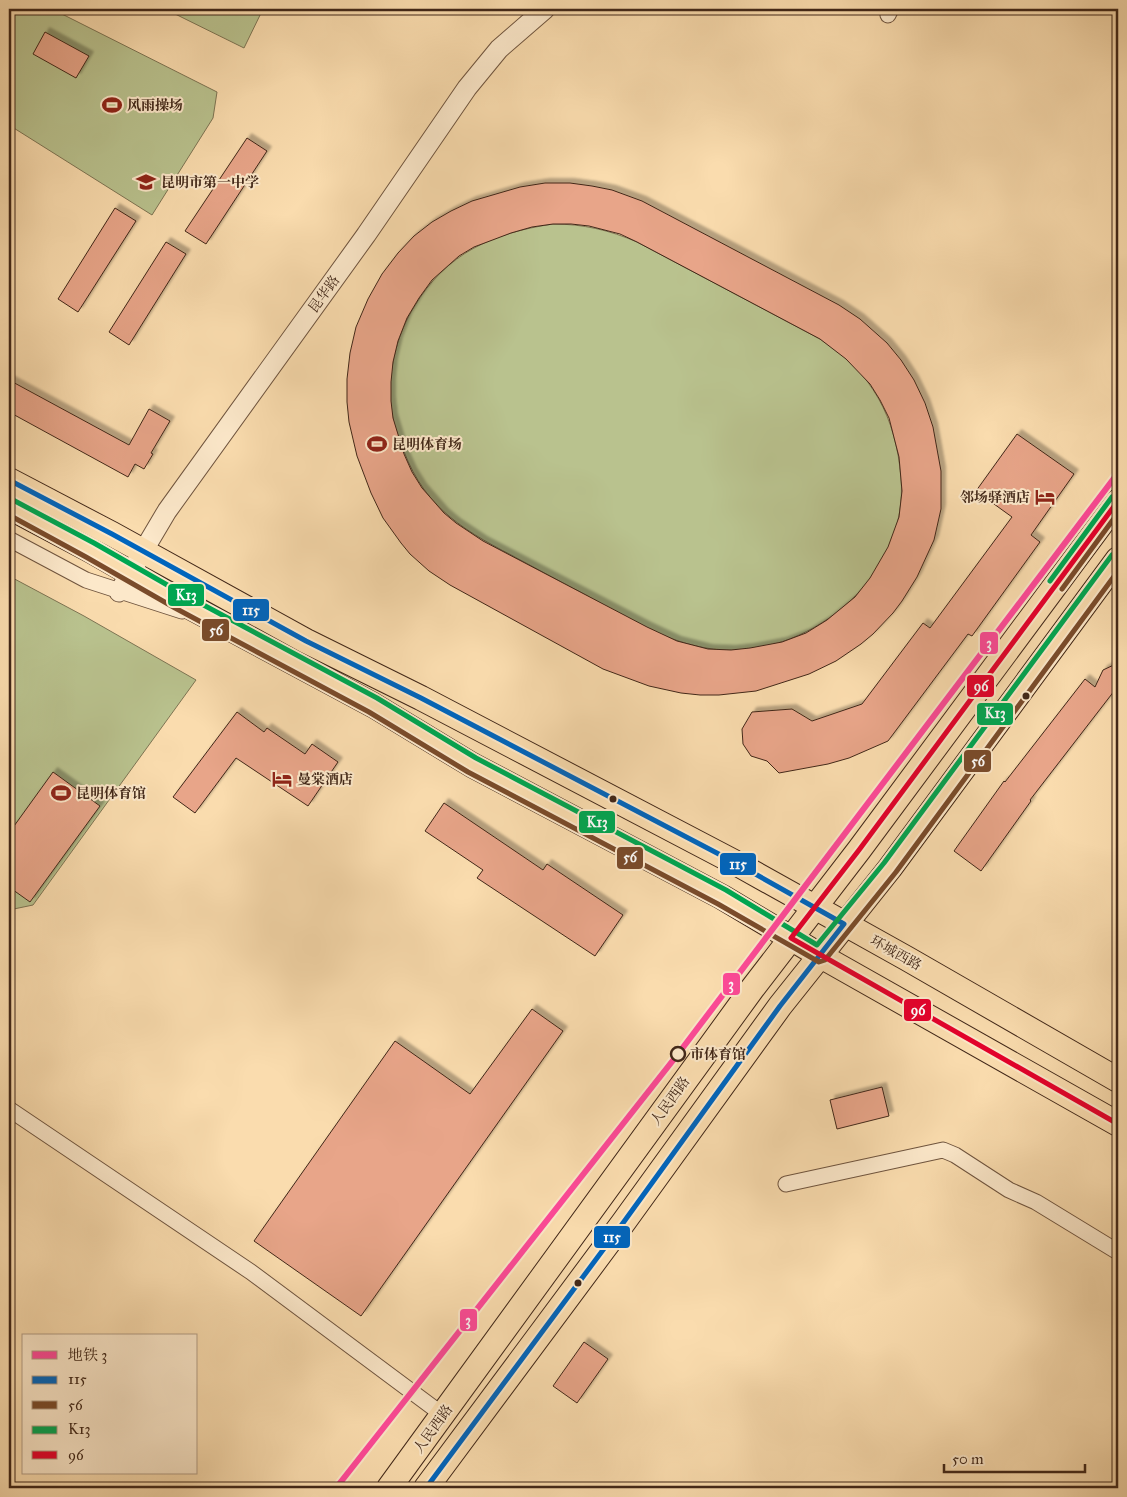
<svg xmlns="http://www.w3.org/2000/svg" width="1127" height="1497" font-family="'IM FELL Great Primer','Noto Serif SC',serif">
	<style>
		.green { fill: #b9c28e; stroke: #7d7453 }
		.building { fill: #e8a589; stroke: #412718; fill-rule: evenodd; filter: url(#shadow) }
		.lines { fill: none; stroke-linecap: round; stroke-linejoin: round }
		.minor-casing { stroke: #6f543e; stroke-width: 17 }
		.tertiary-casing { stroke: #6f543e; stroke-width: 21 }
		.primary-casing { stroke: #412718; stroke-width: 26 }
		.minor { stroke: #fce8ca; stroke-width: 15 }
		.tertiary { stroke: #fce8ca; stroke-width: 19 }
		.primary { stroke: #fadcae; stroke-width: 24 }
		.bus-1-casing { stroke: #fce8ca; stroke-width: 9 }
		.bus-2-casing { stroke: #fce8ca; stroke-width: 9 }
		.bus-3-casing { stroke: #fce8ca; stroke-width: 9 }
		.bus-4-casing { stroke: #fce8ca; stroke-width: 9 }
		.bus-1 { stroke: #0065bd; stroke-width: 5 }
		.bus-2 { stroke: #7a4b2a; stroke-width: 5 }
		.bus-3 { stroke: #00a651; stroke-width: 5 }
		.bus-4 { stroke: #e4002b; stroke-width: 5 }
		.metro-1-casing { stroke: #fce8ca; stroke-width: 10 }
		.metro-1 { stroke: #fe4998; stroke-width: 6 }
		.bus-dot { fill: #412718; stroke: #fce8ca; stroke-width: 2 }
		.stop-dot { fill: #fce8ca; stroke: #412718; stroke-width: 2.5 }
		.labels { text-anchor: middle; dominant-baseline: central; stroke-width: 4; stroke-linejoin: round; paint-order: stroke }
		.poi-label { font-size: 14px; font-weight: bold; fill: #412718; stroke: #fce8ca; text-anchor: start }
		.street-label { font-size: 14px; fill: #412718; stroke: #fce8ca }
		.stop-label { font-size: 14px; font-weight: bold; fill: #412718; stroke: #fce8ca; text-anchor: start }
		.line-badge { stroke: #fce8ca; stroke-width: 2 }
		.badge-label { font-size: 14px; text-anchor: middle; font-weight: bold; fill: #fff }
	</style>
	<defs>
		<filter id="shadow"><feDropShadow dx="4.5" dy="-4.5" stdDeviation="1" flood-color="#0004"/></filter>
	</defs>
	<rect width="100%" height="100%" fill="#fadcae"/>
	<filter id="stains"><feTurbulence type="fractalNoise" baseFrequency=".004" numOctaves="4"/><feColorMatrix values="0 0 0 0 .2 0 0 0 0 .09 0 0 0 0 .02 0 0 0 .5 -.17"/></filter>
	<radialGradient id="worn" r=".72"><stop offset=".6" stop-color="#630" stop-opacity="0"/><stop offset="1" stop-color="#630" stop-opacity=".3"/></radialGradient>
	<path class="green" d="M 9,9 L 52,9 L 217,92 L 213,118 L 152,215 L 9,125 Z
		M 165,9 L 263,9 L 244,48 Z
		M 553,224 C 583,224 609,230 637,242 L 820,339 C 872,372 896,417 901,478 C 909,573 815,655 723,650 C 672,647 628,618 584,594 C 561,582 537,569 513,556 C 457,527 420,503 400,440 C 397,433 394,425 393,418 C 388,396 390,371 396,349 C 400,334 406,320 414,307 C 446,253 493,233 553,224 Z
		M 9,576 L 84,616 L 196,680 L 33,905 L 9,910 Z"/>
	<path class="building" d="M 45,32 L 89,56 L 76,78 L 33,54 Z
		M 247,138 L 267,151 L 206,244 L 185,231 Z
		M 545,183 L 570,183 L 592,186 L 612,190 L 642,201 L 839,305 L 860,319 L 887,343 L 901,360 L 914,380 L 925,403 L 933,427 L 941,471 L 941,509 L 934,540 L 917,577 L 902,601 L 893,613 L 873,634 L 861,644 L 836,661 L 809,674 L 756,691 L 719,695 L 700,695 L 681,693 L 649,686 L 603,669 L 450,585 L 429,571 L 410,554 L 401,543 L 383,518 L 371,493 L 357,456 L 349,422 L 347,402 L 347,379 L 350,353 L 356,327 L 368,299 L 382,274 L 398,253 L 414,236 L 432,222 L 451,211 L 472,201 L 520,187 ZM 553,224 L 571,224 L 589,226 L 620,234 L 637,242 L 820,339 L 846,359 L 870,384 L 880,400 L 889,418 L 899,457 L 902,491 L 899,517 L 888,547 L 870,578 L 855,597 L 827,620 L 806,633 L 782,642 L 750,648 L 731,650 L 708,649 L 677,641 L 647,627 L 483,541 L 456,523 L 444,513 L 422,488 L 412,472 L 404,454 L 393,418 L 391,401 L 391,382 L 393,362 L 398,341 L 407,318 L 419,298 L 432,280 L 459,256 L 474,247 L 511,233 L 532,227 Z
		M 115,208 L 136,221 L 78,312 L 58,299 Z
		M 166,242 L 186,254 L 129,345 L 109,332 Z
		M 9,380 L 129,445 L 149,409 L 170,421 L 151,453 L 153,454 L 144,469 L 135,464 L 128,477 L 9,412 Z
		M 1017,434 L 1074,474 L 1031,535 L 1040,542 L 972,636 L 968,634 L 888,741 L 849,758 L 828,764 L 779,773 L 767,761 L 751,756 L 743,744 L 742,729 L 752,712 L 792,709 L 812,721 L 862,704 L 923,623 L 930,628 L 1012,517 L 976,491 Z
		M 1118,663 L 1118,686 L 1030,800 L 1031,801 L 981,871 L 954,851 L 1004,781 L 1005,782 L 1085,679 L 1095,687 L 1103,670 Z
		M 237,712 L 264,732 L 267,728 L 305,754 L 312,744 L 338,762 L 308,806 L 236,758 L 195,813 L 173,797 Z
		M 53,772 L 100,806 L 30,902 L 9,887 L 9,833 Z
		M 444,803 L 543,870 L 547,864 L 623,915 L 595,956 L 477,878 L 483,870 L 425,831 Z
		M 532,1009 L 563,1031 L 361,1316 L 254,1241 L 395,1041 L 470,1094 Z
		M 882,1087 L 889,1116 L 837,1129 L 830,1100 Z
		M 584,1342 L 608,1359 L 577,1403 L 553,1386 Z"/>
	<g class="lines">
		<defs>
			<path id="minor" d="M 888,15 L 891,9
				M 9,539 L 86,580 L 182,611
				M 9,1109 L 251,1272 L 443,1415
				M 786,1184 L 943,1150 L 955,1155 L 1009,1190 L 1036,1202 L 1118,1252"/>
			<path id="tertiary" d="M 119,592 L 167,511 L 366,235 L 467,88 L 499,49 L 545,9"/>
			<path id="primary" d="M 9,480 L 112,534 L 306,641 L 421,698 L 734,862 L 906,958 L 1118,1080
				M 9,507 L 90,550 L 179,601 L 373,705 L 472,765 L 722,897 L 819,955 L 1118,1124
				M 389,1488 L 752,989 L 859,850 L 1118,501
				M 426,1488 L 623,1223 L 780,1006 L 890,868 L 1118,559"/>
		</defs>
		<use href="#minor" class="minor-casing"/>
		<use href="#tertiary" class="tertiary-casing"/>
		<use href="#primary" class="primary-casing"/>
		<use href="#minor" class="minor"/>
		<use href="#tertiary" class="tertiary"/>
		<use href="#primary" class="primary"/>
		<defs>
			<path id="bus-1" d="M 9,480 L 112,534 L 306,641 L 421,698 L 734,862 L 844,924 L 780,1006 L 623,1223 L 426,1488"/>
			<path id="bus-2" d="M 9,515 L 86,557 L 175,608 L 369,712 L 468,772 L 718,904 L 819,962 L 825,960 L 896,872 L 1118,571
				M 1062,589 L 1118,513"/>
			<path id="bus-3" d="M 13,500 L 94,543 L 183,594 L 377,698 L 476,758 L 726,890 L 817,945 L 884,863 L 1112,555
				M 1050,581 L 1112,497"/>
			<path id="bus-4" d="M 1118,501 L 859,850 L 791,938 L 1118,1124"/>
		</defs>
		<use href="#bus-1" class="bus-1-casing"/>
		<use href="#bus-2" class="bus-2-casing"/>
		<use href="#bus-3" class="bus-3-casing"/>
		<use href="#bus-4" class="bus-4-casing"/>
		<use href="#bus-1" class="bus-1"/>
		<use href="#bus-2" class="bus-2"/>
		<use href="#bus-3" class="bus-3"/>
		<use href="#bus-4" class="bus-4"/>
		<defs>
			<path id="metro-1" d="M 336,1488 L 678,1054 L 1118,473"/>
		</defs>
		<use href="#metro-1" class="metro-1-casing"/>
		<use href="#metro-1" class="metro-1"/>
	</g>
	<defs>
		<symbol id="stadium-bare" viewBox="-9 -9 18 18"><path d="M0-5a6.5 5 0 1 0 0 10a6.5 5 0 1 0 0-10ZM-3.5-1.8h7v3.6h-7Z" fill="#8f2418" stroke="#fce8ca" stroke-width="2.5" paint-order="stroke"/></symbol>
		<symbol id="school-bare" viewBox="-9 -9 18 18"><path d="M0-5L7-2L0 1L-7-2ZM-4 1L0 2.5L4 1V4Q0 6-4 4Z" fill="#8f2418" stroke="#fce8ca" stroke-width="2.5" paint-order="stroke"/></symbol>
		<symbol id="hotel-bare" viewBox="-9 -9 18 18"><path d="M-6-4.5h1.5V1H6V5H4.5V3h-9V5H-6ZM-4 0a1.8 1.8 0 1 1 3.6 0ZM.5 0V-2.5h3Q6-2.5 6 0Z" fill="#8f2418" stroke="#fce8ca" stroke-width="2.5" paint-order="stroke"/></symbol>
	</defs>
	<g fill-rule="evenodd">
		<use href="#stadium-bare" x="98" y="91" width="28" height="28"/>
		<use href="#school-bare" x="132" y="168" width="28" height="28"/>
		<use href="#stadium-bare" x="363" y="430" width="28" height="28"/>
		<use href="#hotel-bare" x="1031" y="483" width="28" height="28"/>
		<use href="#hotel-bare" x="268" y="765" width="28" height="28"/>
		<use href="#stadium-bare" x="47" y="779" width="28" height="28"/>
	</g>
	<g class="bus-dot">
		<circle cx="1026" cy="696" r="4.5"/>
		<circle cx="613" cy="799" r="4.5"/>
		<circle cx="578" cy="1283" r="4.5"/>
	</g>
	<circle class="stop-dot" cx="678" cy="1054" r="7"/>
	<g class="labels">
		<g class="poi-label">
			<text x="127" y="105">风雨操场</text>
			<text x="161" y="182">昆明市第一中学</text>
			<text x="392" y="444">昆明体育场</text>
			<text x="1030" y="497" text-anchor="end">邻场驿酒店</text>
			<text x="297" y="779">曼棠酒店</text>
			<text x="76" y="793">昆明体育馆</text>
		</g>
		<g class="street-label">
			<text transform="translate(324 294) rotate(-54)">昆华路</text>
			<text transform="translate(896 953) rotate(29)">环城西路</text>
			<text transform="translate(670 1101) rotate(-54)">人民西路</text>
			<text transform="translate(433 1429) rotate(-54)">人民西路</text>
		</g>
		<g class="stop-label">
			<text x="690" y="1054">市体育馆</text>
		</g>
	</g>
	<g class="line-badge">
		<rect x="167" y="583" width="38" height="24" rx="5" fill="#00a651"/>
		<rect x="232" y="598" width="38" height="24" rx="5" fill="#0065bd"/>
		<rect x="201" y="618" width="29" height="24" rx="5" fill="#7a4b2a"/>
		<rect x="979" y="631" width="20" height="24" rx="5" fill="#fe4998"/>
		<rect x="966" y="674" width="29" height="24" rx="5" fill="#e4002b"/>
		<rect x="976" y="702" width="38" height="24" rx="5" fill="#00a651"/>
		<rect x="963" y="749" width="29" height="24" rx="5" fill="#7a4b2a"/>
		<rect x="578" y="810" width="38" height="24" rx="5" fill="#00a651"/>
		<rect x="616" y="846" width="28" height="24" rx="5" fill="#7a4b2a"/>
		<rect x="719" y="852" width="38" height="24" rx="5" fill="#0065bd"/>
		<rect x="722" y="972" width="19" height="24" rx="5" fill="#fe4998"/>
		<rect x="903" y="998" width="29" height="24" rx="5" fill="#e4002b"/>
		<rect x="593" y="1225" width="38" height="24" rx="5" fill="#0065bd"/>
		<rect x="459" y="1308" width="19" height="24" rx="5" fill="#fe4998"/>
	</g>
	<g class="badge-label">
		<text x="186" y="600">K13</text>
		<text x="251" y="615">115</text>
		<text x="216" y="635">56</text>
		<text x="989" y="648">3</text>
		<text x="981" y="691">96</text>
		<text x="995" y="718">K13</text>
		<text x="978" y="766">56</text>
		<text x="597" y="827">K13</text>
		<text x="630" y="862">56</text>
		<text x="738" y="869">115</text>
		<text x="731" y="989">3</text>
		<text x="918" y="1015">96</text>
		<text x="612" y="1242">115</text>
		<text x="468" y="1325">3</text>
	</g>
	<rect width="1127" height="1497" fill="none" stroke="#fadcae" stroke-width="30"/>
	<rect x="10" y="10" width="1107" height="1477" fill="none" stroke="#412718" stroke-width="2.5"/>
	<rect x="15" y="15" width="1097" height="1467" fill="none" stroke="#412718"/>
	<rect x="22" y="1334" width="175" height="140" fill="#fce8ca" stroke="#b19b83"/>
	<rect x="32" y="1351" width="25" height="8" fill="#fe4998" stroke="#b19b83"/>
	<text x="68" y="1360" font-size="15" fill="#412718">地铁 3</text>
	<rect x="32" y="1376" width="25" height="8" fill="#0065bd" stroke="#b19b83"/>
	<text x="68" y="1384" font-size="15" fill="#412718">115</text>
	<rect x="32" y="1401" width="25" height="8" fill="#7a4b2a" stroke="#b19b83"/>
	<text x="68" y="1410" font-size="15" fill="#412718">56</text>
	<rect x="32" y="1426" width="25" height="8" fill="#00a651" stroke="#b19b83"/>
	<text x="68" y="1434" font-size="15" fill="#412718">K13</text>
	<rect x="32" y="1451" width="25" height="8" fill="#e4002b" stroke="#b19b83"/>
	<text x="68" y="1460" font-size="15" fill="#412718">96</text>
	<path d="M944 1464v8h141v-8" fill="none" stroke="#412718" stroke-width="2.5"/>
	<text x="952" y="1464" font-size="15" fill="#412718" stroke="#fce8ca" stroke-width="4" paint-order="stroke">50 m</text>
	<rect width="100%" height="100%" filter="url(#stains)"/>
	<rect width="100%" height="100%" fill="url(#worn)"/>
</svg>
